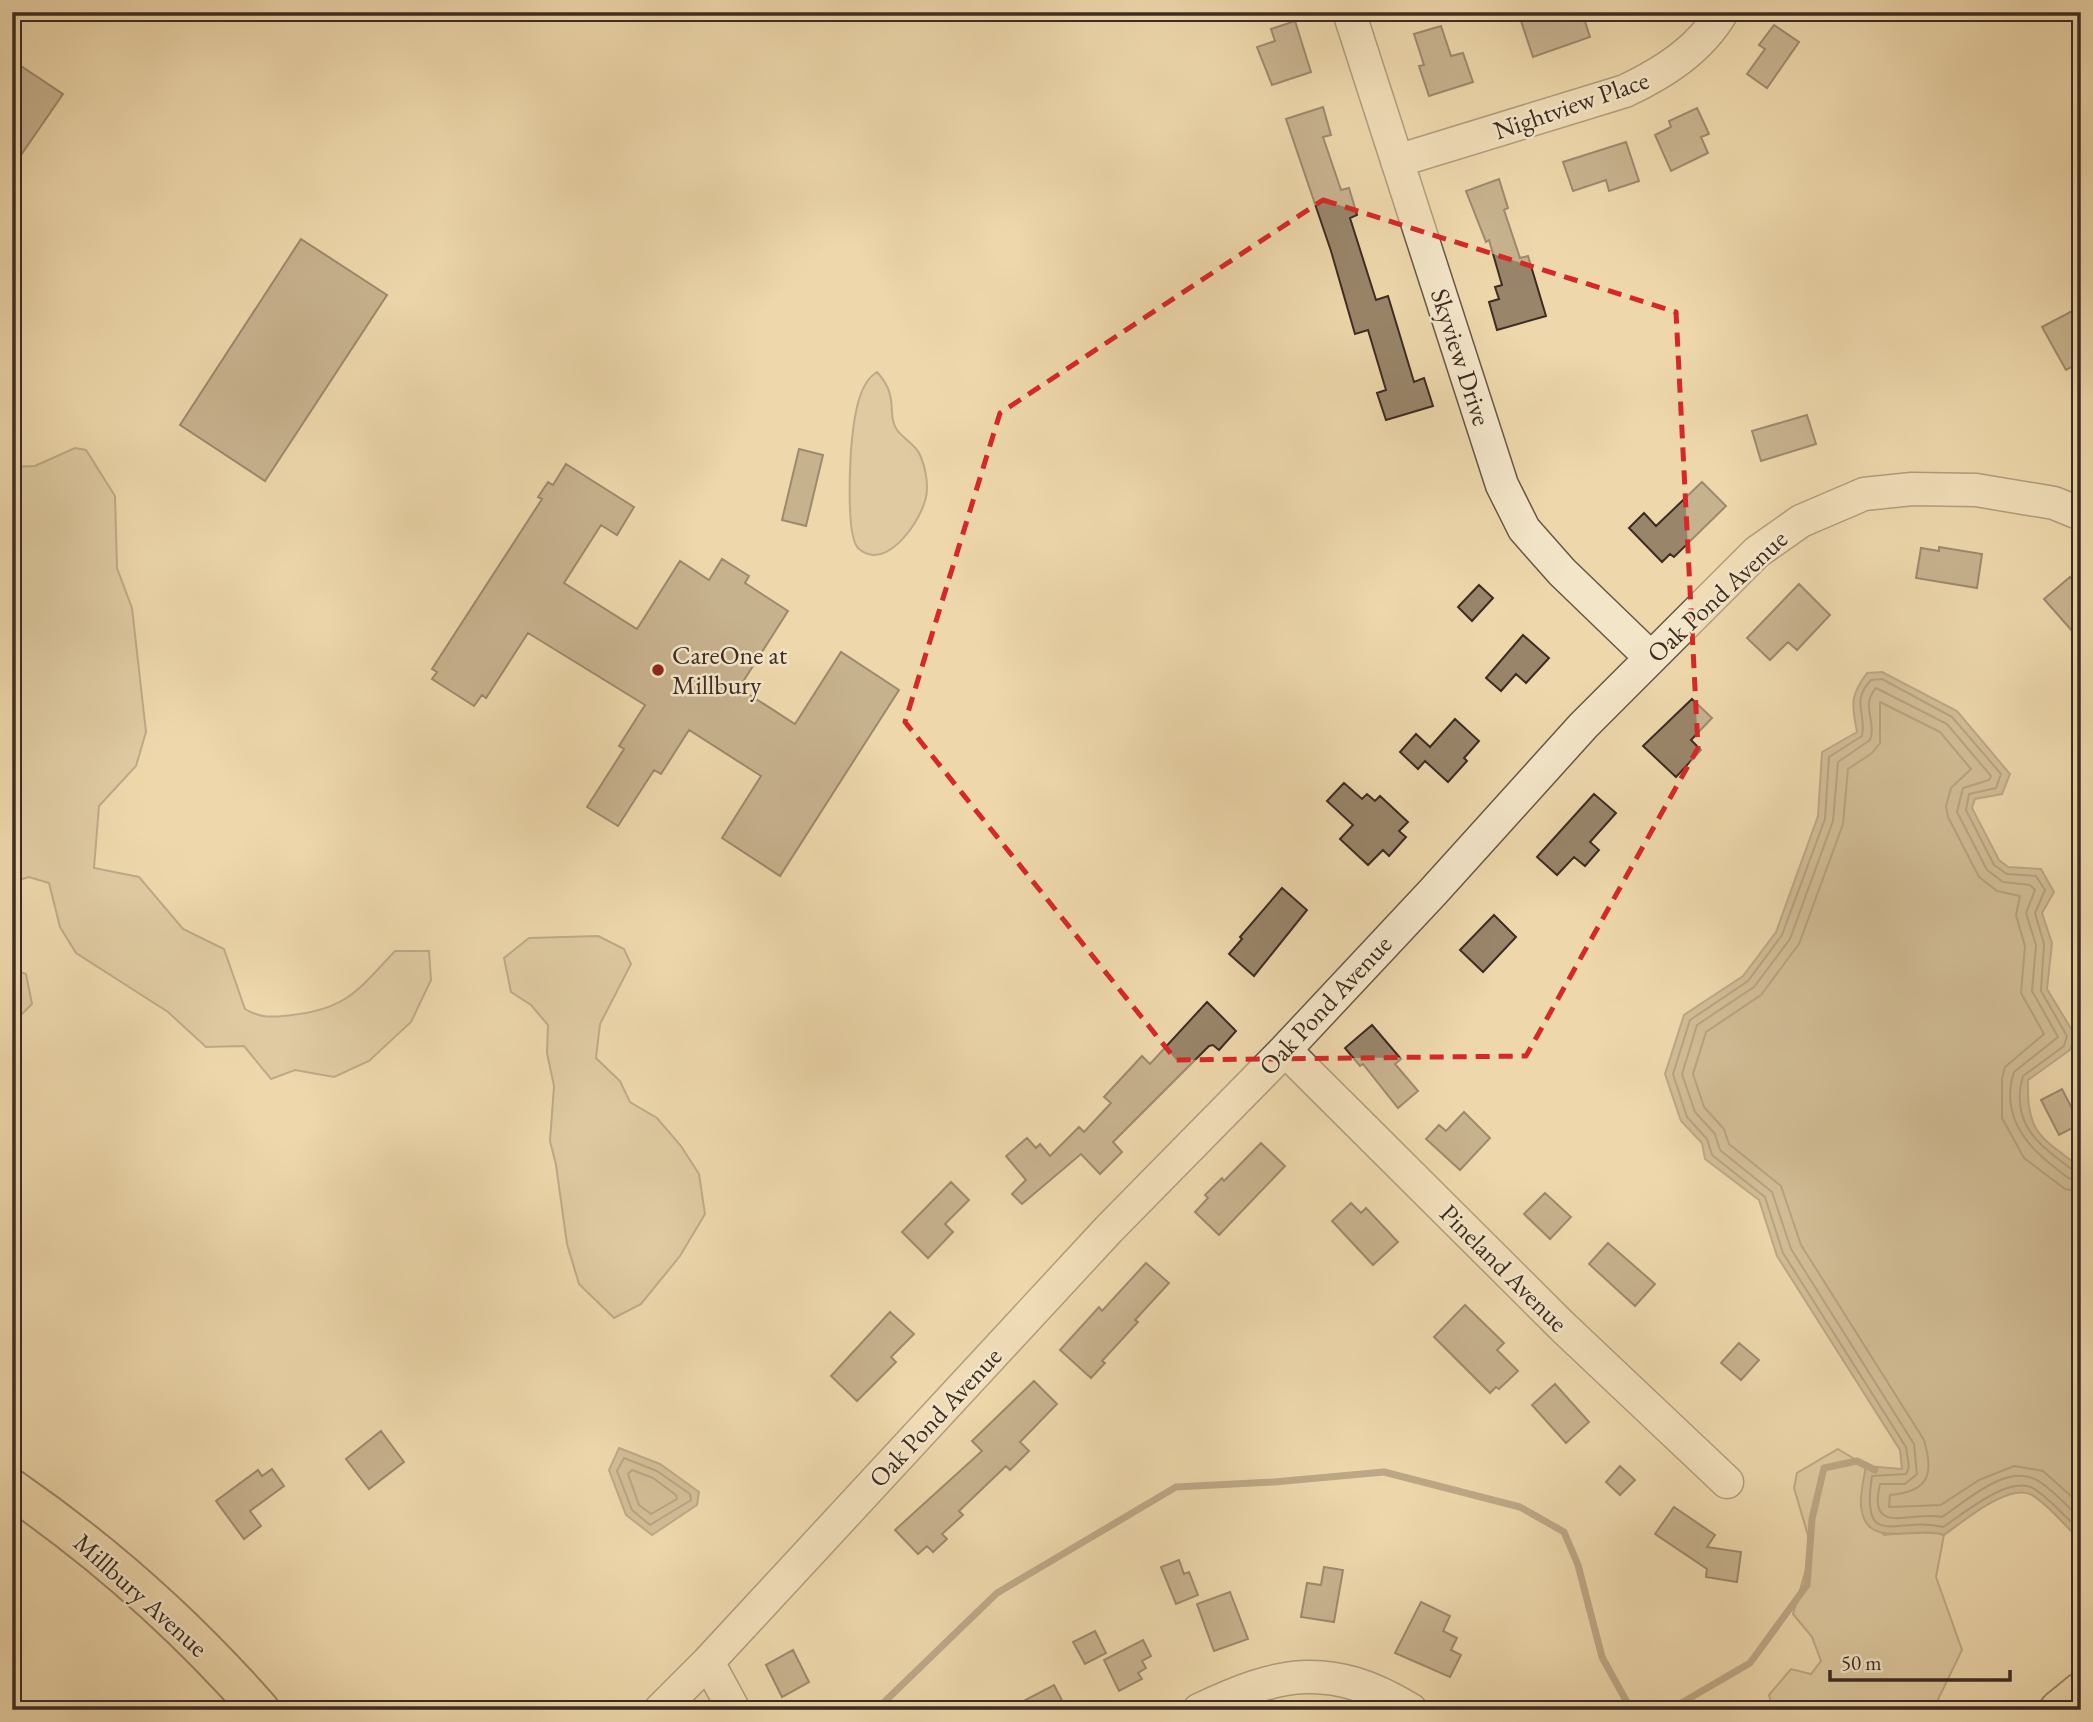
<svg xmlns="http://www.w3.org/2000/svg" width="2093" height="1722" font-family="'EB Garamond',serif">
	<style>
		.green { fill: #cfba94; stroke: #86735c; stroke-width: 2 }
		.water { fill: #b19d7d; stroke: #837059; stroke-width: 2 }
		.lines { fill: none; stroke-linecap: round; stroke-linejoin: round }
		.shore { stroke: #776450; stroke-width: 2 }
		.stream { stroke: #837059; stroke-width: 7 }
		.building { fill: #99856a; stroke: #3d2c23; stroke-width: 2 }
		.minor-casing { stroke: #695745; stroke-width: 35 }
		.major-casing { stroke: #3d2c23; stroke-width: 42 }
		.highway-casing { stroke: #3d2c23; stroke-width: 42 }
		.minor { stroke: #f3e5c8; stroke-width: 32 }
		.major { stroke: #edd7ab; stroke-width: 38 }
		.highway { stroke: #edd7ab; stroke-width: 38 }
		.marked { fill: none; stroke: #d62828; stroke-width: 5; stroke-dasharray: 14 9; stroke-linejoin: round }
		.poi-dot { fill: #8f2418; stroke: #f3e5c8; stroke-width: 2.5 }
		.labels { text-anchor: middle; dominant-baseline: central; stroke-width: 5; stroke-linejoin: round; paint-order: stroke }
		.street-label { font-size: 26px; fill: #3d2c23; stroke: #f3e5c8 }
		.poi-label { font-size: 26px; fill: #3d2c23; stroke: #f3e5c8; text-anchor: start }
	</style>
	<rect width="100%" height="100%" fill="#edd7ab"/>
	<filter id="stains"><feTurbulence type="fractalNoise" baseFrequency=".00286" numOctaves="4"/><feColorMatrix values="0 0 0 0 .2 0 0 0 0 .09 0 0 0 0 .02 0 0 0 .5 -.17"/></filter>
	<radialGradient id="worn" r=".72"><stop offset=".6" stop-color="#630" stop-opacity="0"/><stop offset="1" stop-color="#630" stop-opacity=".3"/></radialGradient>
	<path class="green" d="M 877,372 C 900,397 886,413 897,430 C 903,438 914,444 919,453 C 926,467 930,489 924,504 C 917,525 886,571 859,549 C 846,538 850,468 851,450 C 853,428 856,384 877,372 Z
		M 75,448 L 86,450 L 115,496 L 117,568 L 132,608 L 146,732 L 136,766 L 99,806 L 94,868 L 139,877 L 183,929 L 224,949 L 245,1009 C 262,1019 273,1017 292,1015 C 347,1009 359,989 395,951 L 429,951 L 431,980 L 411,1022 L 369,1061 L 334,1077 L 295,1070 L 271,1079 L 244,1046 L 206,1047 L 168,1012 L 76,953 L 60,927 L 49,883 L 29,877 L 12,882 L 12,467 L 35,466 Z
		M 598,936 L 624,949 L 631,964 L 600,1024 L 596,1058 L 620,1081 L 630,1102 L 657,1118 L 681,1146 L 699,1174 L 705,1214 L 680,1256 L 641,1304 L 614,1318 L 579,1284 L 567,1244 L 556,1165 L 550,1141 L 554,1086 L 547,1053 L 548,1025 L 531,1005 L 511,992 L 504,958 L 529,938 Z
		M 12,969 L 26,974 L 32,1004 L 18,1018 L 12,1018 Z
		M 1838,1449 L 1866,1466 L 1861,1507 L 1884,1535 L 1930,1530 L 1944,1535 L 1936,1577 L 1962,1650 L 1933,1710 L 1773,1710 L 1769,1695 L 1791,1669 L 1811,1674 L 1821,1661 L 1812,1637 L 1793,1614 L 1812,1549 L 1794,1488 L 1797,1473 Z"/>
	<path class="water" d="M 1882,672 L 1957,711 L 2010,774 L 2002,794 L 1975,799 L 1972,808 L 1999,860 L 2008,867 L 2041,869 L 2054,892 L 2042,913 L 2052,943 L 2047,989 L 2075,1035 L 2070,1050 L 2028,1080 C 2026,1134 2041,1137 2081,1168 L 2081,1541 C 2066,1527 2049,1505 2032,1495 C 2009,1482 1963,1522 1944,1535 C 1915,1525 1864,1552 1861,1505 C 1860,1493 1864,1478 1866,1466 L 1902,1469 L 1900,1450 L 1777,1256 L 1759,1200 L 1705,1159 L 1702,1143 L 1681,1121 L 1665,1074 L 1684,1015 L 1743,976 L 1776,932 L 1818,816 L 1822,752 L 1857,732 C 1852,705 1849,697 1867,673 Z
		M 619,1448 L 660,1464 L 699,1492 L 697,1505 L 652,1535 L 626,1515 L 609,1470 Z"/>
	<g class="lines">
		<path class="shore" d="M 2081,1173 L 2074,1171 C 2040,1146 2009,1124 2023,1076 L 2064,1046 L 2067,1036 L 2041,991 L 2044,944 L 2035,913 L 2045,890 L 2036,876 L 2007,874 L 1994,865 L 1966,810 L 1969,794 L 1996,788 L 2001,774 L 1952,717 L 1882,679 L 1871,680 C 1850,703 1867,712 1862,736 L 1829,757 L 1825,819 L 1782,935 L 1748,981 L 1690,1020 L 1673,1074 L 1687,1117 L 1707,1139 L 1712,1155 L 1765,1197 L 1783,1253 L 1906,1447 L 1909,1467 L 1906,1474 L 1872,1476 C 1860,1554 1898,1515 1943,1527 C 1964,1514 2011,1472 2036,1490 C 2052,1501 2066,1518 2081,1531
			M 2081,1182 C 2069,1181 2062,1173 2053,1166 C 2023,1143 2001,1112 2014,1072 L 2058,1037 L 2032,991 L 2036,945 L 2026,913 L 2035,890 L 2030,885 L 2003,882 L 1987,870 L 1957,812 L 1963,788 L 1989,780 L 1991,776 L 1947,724 L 1876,688 C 1860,705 1877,722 1870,740 L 1838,762 L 1833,821 L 1790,939 L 1754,987 L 1697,1025 L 1682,1074 L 1695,1112 L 1715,1134 L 1720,1150 L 1772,1192 L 1791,1249 L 1914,1444 L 1917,1474 L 1905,1484 L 1880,1484 C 1867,1538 1912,1510 1942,1517 C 1967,1501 2009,1460 2040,1482 C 2055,1492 2068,1507 2081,1519
			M 2081,1192 L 2065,1189 L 2024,1158 L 2002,1118 L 2002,1079 L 2005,1067 L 2044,1034 L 2021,993 L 2025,946 L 2016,915 L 2020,896 L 1997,891 L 1979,877 L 1948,817 L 1946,806 L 1951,788 L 1971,769 L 1940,732 L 1880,702 L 1880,743 L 1872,753 L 1848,769 L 1843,824 L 1799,944 L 1761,995 L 1706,1032 L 1693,1074 L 1704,1107 L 1724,1129 L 1729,1144 L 1781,1186 L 1801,1245 L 1924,1440 C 1935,1476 1927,1492 1890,1495 L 1889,1507 L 1941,1505 L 1979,1480 L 2014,1466 L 2043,1471 L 2081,1505
			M 624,1458 L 657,1471 L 690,1494 L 691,1500 L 650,1525 L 632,1510 L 617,1471 Z
			M 632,1470 L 653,1478 L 676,1495 L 677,1499 L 651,1514 L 639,1505 L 628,1474 Z"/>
		<path class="stream" d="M 876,1710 L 997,1593 L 1176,1487 L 1274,1482 L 1384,1472 L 1520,1507 L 1564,1532 L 1578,1565 L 1602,1657 L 1629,1706 L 1678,1705 L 1750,1663 L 1807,1585 L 1812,1519 L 1824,1468 L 1857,1461 L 1875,1470"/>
	</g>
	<path class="building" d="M 1537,12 L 1582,12 L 1590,37 L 1533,57 L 1520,18 Z
		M 1295,21 L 1311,72 L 1272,85 L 1257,47 L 1275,41 L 1271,29 Z
		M 1774,25 L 1799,42 L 1767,88 L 1747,74 L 1765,49 L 1759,45 Z
		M 1441,26 L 1451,56 L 1463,53 L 1473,82 L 1429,96 L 1419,66 L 1424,65 L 1414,34 Z
		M 12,60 L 63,94 L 12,168 Z
		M 1323,107 L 1331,135 L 1323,137 L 1341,190 L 1349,188 L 1357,215 L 1350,218 L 1376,300 L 1388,296 L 1414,382 L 1424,378 L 1433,406 L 1386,420 L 1377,393 L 1386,390 L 1368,330 L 1355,334 L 1331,251 L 1286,119 Z
		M 1697,108 L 1709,134 L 1701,137 L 1708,153 L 1671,171 L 1655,135 L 1671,127 L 1669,121 Z
		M 1626,142 L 1639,181 L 1609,191 L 1606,180 L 1573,191 L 1563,162 Z
		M 1499,179 L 1508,208 L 1504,210 L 1520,258 L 1528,256 L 1546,316 L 1497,330 L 1489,302 L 1499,299 L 1495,287 L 1502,285 L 1489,240 L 1486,242 L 1466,191 Z
		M 301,239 L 387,295 L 265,481 L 180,425 Z
		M 2072,311 L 2081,327 L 2081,362 L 2066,370 L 2042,327 Z
		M 1807,415 L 1816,444 L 1761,461 L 1752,431 Z
		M 799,449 L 823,455 L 806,526 L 782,520 Z
		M 566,464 L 634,507 L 617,535 L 601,525 L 564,583 L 637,629 L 680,561 L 709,580 L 722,559 L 749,576 L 745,583 L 788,611 L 739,688 L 795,724 L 841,652 L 899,690 L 780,876 L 722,838 L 761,776 L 689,730 L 661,774 L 654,770 L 618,826 L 587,807 L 624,749 L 619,746 L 645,705 L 528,633 L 486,698 L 482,695 L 474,706 L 432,679 L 437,672 L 432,669 L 542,499 L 538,497 L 548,482 L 553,485 Z
		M 1702,482 L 1726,506 L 1674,557 L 1670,554 L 1662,562 L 1629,528 L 1644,513 L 1656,526 Z
		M 1939,547 L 1982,554 L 1977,588 L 1916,578 L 1921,548 L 1939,551 Z
		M 2070,577 L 2081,590 L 2081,641 L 2044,599 Z
		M 1799,584 L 1830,615 L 1797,650 L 1788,642 L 1770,660 L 1747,638 Z
		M 1479,585 L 1493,598 L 1472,621 L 1458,607 Z
		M 1523,635 L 1549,658 L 1526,683 L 1516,674 L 1501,691 L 1486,678 Z
		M 1692,699 L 1712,718 L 1691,740 L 1701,750 L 1676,777 L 1643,746 Z
		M 1455,719 L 1479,741 L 1464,758 L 1467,761 L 1448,782 L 1425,761 L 1418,769 L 1400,752 L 1416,734 L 1430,747 Z
		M 1344,783 L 1362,799 L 1367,794 L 1375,801 L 1380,796 L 1408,822 L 1399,831 L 1406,837 L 1389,856 L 1383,850 L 1368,865 L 1340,839 L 1353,825 L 1327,801 Z
		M 1594,794 L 1616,813 L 1590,842 L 1599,850 L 1585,866 L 1574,857 L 1557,875 L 1537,857 Z
		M 1282,888 L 1307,910 L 1254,976 L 1229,954 L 1242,939 L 1240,937 Z
		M 1494,915 L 1516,937 L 1483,972 L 1460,950 Z
		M 1207,1002 L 1236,1031 L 1219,1050 L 1213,1045 L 1209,1046 L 1113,1142 L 1122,1152 L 1100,1174 L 1081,1154 L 1022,1204 L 1012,1194 L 1026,1180 L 1006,1156 L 1027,1138 L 1036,1148 L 1040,1144 L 1050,1156 L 1079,1127 L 1084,1132 L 1111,1103 L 1104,1097 L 1142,1056 L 1150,1064 Z
		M 1372,1025 L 1401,1059 L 1395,1064 L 1418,1091 L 1398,1108 L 1363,1064 L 1360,1066 L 1345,1048 Z
		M 2062,1089 L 2080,1124 L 2059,1135 L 2041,1100 Z
		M 1464,1112 L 1490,1138 L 1460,1170 L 1426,1139 L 1439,1125 L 1446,1131 Z
		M 1261,1143 L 1285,1166 L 1219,1235 L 1195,1212 L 1208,1198 L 1205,1195 L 1222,1178 L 1224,1181 Z
		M 951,1182 L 969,1200 L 945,1224 L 953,1232 L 928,1258 L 902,1232 Z
		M 1545,1193 L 1571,1217 L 1550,1239 L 1524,1214 Z
		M 1351,1203 L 1361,1213 L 1366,1208 L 1398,1242 L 1373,1265 L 1332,1221 Z
		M 1608,1243 L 1655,1284 L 1635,1306 L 1589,1264 Z
		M 1146,1263 L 1169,1283 L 1135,1320 L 1138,1322 L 1102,1361 L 1105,1363 L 1091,1378 L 1060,1350 L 1099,1307 L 1102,1311 Z
		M 1465,1305 L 1504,1343 L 1497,1350 L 1518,1371 L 1499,1389 L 1496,1387 L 1490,1393 L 1434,1337 Z
		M 890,1312 L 914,1334 L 891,1357 L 896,1362 L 857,1401 L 831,1376 Z
		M 1739,1343 L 1759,1360 L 1741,1380 L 1721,1363 Z
		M 1034,1381 L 1057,1404 L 1020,1442 L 1029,1451 L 1010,1470 L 1006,1466 L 959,1511 L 963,1515 L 942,1534 L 947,1539 L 933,1552 L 927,1546 L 918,1554 L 895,1530 L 982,1451 L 972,1441 Z
		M 1555,1384 L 1589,1422 L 1566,1443 L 1532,1405 Z
		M 381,1431 L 404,1462 L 369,1489 L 346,1459 Z
		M 1620,1466 L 1635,1480 L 1620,1495 L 1606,1482 Z
		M 272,1469 L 284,1486 L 250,1511 L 261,1526 L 244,1539 L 216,1501 L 258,1470 L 262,1476 Z
		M 1674,1507 L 1715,1535 L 1707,1547 L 1741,1552 L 1737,1582 L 1706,1577 L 1707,1569 L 1655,1534 Z
		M 1179,1560 L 1184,1574 L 1189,1572 L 1198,1595 L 1176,1604 L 1161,1567 Z
		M 1324,1567 L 1343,1570 L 1334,1622 L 1301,1617 L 1307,1583 L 1321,1585 Z
		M 1230,1592 L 1248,1639 L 1214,1651 L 1197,1604 Z
		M 1421,1602 L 1450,1616 L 1443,1631 L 1457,1638 L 1451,1650 L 1461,1655 L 1450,1677 L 1395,1653 Z
		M 1095,1631 L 1106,1653 L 1085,1664 L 1073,1642 Z
		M 1143,1640 L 1151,1656 L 1142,1661 L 1146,1668 L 1138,1673 L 1142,1679 L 1119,1691 L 1104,1660 Z
		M 793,1650 L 809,1682 L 782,1697 L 766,1665 Z
		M 1054,1685 L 1067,1710 L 1006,1710 Z"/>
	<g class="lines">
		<defs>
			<path id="minor" d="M 1349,12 L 1502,485 L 1524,529 L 1562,572 L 1649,656
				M 1397,161 L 1625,91 C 1663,73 1700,50 1722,12
				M 1285,1050 L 1563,1327 L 1727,1482
				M 708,1662 L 734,1710
				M 660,1710 L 708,1662 L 1109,1229 L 1285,1050 L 1433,892 L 1583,726 L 1757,552 L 1801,521 L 1864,494 L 1912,489 L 1976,490 L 2054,503 L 2081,514
				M 1199,1710 C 1280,1671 1331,1661 1411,1710"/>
			<path id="major" d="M 12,1489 C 103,1552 187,1627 260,1710"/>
			<path id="highway" d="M 2059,1710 L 2081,1692"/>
		</defs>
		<use href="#minor" class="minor-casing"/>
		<use href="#major" class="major-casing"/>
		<use href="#highway" class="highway-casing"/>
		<use href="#minor" class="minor"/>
		<use href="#major" class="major"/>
		<use href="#highway" class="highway"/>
	</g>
	<path d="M0 0H2093V1722H0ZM 1323,200 L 1676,312 L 1698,748 L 1526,1056 L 1176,1060 L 905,722 L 1000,413 Z" fill="#edd7ab" fill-opacity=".55" fill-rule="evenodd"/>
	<path class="marked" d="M 1323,200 L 1676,312 L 1698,748 L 1526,1056 L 1176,1060 L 905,722 L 1000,413 Z"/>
	<circle class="poi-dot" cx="658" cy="670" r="7"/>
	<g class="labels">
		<g class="street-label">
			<text transform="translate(1571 105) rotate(-19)">Nightview Place</text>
			<text transform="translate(1461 357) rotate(72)">Skyview Drive</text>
			<text transform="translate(1717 596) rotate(-43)">Oak Pond Avenue</text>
			<text transform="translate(1325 1005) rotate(-47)">Oak Pond Avenue</text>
			<text transform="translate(1504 1268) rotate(45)">Pineland Avenue</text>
			<text transform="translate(935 1417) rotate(-47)">Oak Pond Avenue</text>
			<text transform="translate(141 1595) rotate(42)">Millbury Avenue</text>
		</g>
		<g class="poi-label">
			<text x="672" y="655">CareOne at<tspan x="672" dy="30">Millbury</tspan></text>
		</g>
	</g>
	<rect width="2093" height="1722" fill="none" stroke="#edd7ab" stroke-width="42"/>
	<rect x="14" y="14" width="2065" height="1694" fill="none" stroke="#3d2c23" stroke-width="3.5"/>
	<rect x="21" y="21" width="2051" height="1680" fill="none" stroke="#3d2c23" stroke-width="2"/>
	<path d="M1830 1670v10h180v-10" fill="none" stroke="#3d2c23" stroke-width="3.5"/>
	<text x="1841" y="1670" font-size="21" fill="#3d2c23" stroke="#f3e5c8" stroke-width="5" paint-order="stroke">50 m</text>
	<rect width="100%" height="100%" filter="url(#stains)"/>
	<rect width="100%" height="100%" fill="url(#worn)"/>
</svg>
